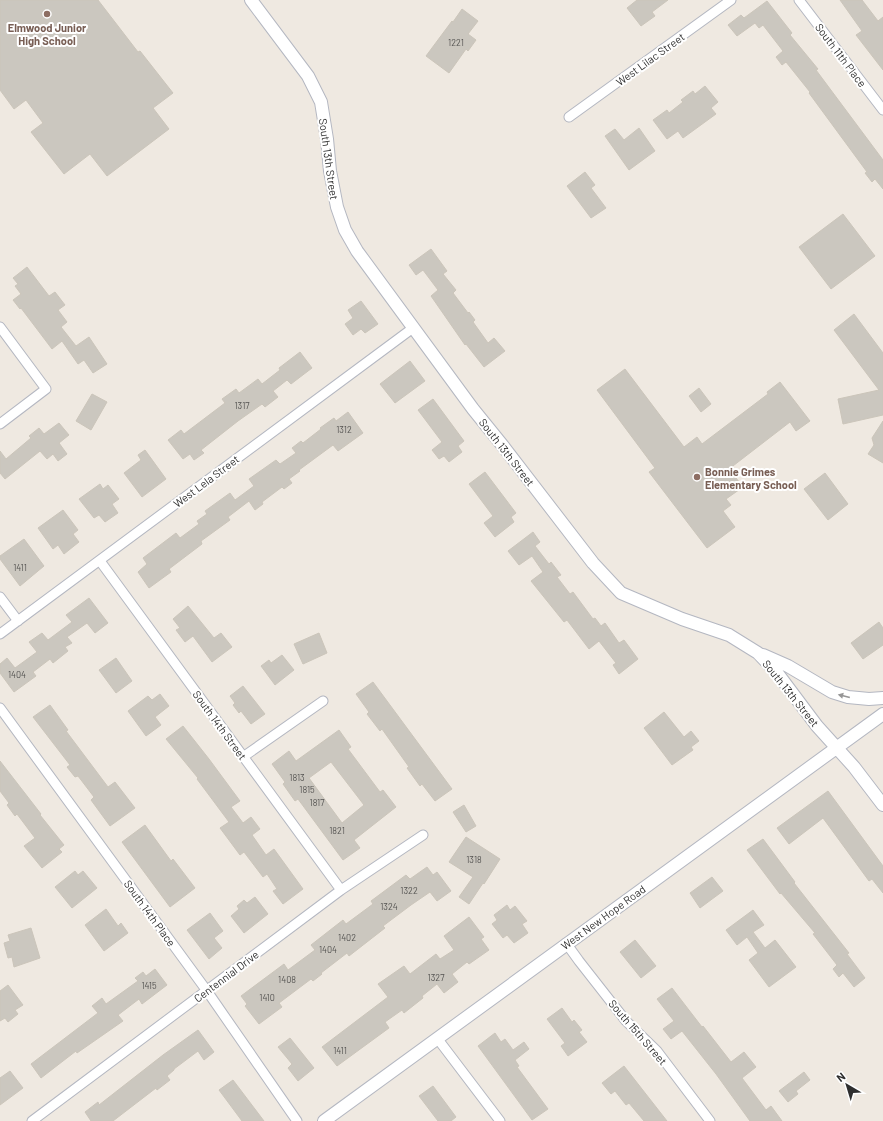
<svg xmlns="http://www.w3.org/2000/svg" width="883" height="1121" font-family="Barlow,sans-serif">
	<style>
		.building { fill: #cbc7bf; stroke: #cbc5ba; fill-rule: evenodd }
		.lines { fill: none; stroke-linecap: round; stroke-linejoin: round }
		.street-casing { stroke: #b4b7c1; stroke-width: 11 }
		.secondary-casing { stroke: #b4b7c1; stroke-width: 14 }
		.street { stroke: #fff; stroke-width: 9 }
		.secondary { stroke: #fff; stroke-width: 12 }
		.oneway { fill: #969696 }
		.education-dot { fill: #8d6e63; stroke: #fff; stroke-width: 1.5 }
		.labels { text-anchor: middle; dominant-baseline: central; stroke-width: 4; stroke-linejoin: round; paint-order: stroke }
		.number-label { font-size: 9px; fill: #555452 }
		.education-label { font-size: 11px; font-weight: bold; fill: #785e54; stroke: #fff }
		.street-label { font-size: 11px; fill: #2e2e2e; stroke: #fff }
	</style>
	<rect width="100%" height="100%" fill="#efe9e1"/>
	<path class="building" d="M 0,0 L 98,0 L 138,52 L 140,51 L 173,93 L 153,108 L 169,129 L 107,176 L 90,154 L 64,174 L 31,132 L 43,123 L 26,100 L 14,109 L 0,90 Z
		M 637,0 L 668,0 L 652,12 L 655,16 L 641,26 L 627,8 Z
		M 840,0 L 862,0 L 878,21 L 883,17 L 883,70 L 856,35 L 862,31 Z
		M 767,1 L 792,33 L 790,35 L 818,69 L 816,70 L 883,160 L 883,189 L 875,179 L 872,182 L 865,173 L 867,172 L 809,93 L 810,92 L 786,62 L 782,65 L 776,57 L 783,51 L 763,25 L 759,28 L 755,23 L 737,36 L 728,25 L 741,15 L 744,18 Z
		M 462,9 L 478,21 L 468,34 L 476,40 L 468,51 L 466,49 L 449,73 L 426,56 L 452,21 L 453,22 Z
		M 705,86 L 718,102 L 711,108 L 716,114 L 683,138 L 678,131 L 667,139 L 653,120 L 667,110 L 669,113 L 683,102 L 681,100 L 693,91 L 695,94 Z
		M 639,128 L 655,151 L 629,170 L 605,136 L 615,129 L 624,140 Z
		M 585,172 L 595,185 L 591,188 L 606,208 L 591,218 L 567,186 Z
		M 843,214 L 875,256 L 831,289 L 799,247 Z
		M 431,249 L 447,271 L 443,274 L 456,290 L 453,293 L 468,313 L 469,312 L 475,320 L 473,322 L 488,343 L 494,338 L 505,351 L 484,367 L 466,344 L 465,345 L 431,296 L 438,290 L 423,270 L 416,275 L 409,265 Z
		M 27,267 L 49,296 L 55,292 L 65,305 L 58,310 L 67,322 L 61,327 L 76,346 L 89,337 L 107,364 L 93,373 L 84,360 L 78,364 L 62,341 L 52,349 L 21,308 L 20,309 L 13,300 L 21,294 L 15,286 L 18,284 L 13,278 Z
		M 361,301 L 378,324 L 365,333 L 361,329 L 353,335 L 345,324 L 353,318 L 348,310 Z
		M 854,314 L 883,353 L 883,415 L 843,424 L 838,399 L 879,390 L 834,330 Z
		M 300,352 L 312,368 L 291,384 L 287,380 L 273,391 L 278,397 L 265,407 L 262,404 L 238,421 L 201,450 L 204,453 L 194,460 L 190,454 L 183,459 L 168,440 L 181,430 L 184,434 L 225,403 L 222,399 L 236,389 L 239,393 L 258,379 L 262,384 L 280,370 L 279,368 Z
		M 410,361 L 425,381 L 395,403 L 380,384 Z
		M 625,369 L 684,447 L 697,437 L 702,444 L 768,394 L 767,392 L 780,382 L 810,421 L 796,431 L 790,422 L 729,469 L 743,487 L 726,499 L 731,505 L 723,511 L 735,527 L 707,548 L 649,472 L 655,468 L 597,390 Z
		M 699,388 L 711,404 L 701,412 L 689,396 Z
		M 92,394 L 107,402 L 91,430 L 76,421 Z
		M 433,399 L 464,441 L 458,446 L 462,452 L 449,462 L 444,456 L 439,459 L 432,450 L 442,442 L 418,410 Z
		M 348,412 L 363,433 L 338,451 L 333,445 L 299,470 L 300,471 L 289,479 L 292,483 L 284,489 L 282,487 L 262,502 L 263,504 L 255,510 L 249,501 L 228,517 L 230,520 L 201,541 L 202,544 L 169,569 L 171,572 L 149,588 L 138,572 L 147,564 L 143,558 L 176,533 L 180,538 L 199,524 L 197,521 L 207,514 L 205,511 L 230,493 L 235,500 L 254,486 L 249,479 L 276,460 L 280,464 L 296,453 L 292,448 L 301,441 L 303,443 L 321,429 L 320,428 L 334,418 L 336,421 Z
		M 883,421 L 883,463 L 868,454 L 874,445 L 872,438 Z
		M 59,423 L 69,435 L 59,443 L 67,454 L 58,461 L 53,454 L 47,459 L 40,451 L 5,479 L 0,473 L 0,451 L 6,459 L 31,438 L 29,436 L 39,428 L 44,434 Z
		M 145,450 L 166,479 L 142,497 L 124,473 L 141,460 L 138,455 Z
		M 485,472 L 516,513 L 511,517 L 514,522 L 495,537 L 484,523 L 493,516 L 469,484 Z
		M 825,473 L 848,504 L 828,520 L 804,489 Z
		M 100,484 L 103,489 L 108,485 L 119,499 L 112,504 L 118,513 L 105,522 L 99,515 L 94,518 L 79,499 Z
		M 63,510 L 78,530 L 73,534 L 79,542 L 64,554 L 58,545 L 53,549 L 38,528 Z
		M 533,532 L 540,542 L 535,546 L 549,564 L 551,562 L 561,575 L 557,577 L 570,594 L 573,592 L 593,619 L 595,618 L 601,626 L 605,623 L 619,643 L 624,640 L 638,659 L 619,674 L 613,665 L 616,663 L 599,641 L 589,649 L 567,620 L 564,622 L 531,581 L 543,572 L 532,556 L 519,565 L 508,551 Z
		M 24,539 L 44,566 L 20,586 L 0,559 L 0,556 Z
		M 89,598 L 108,623 L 95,633 L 87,623 L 67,637 L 72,643 L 65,647 L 68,651 L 53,663 L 50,659 L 33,672 L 36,676 L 14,692 L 0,673 L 0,664 L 7,658 L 15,668 L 37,652 L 29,642 L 42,633 L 48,640 L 72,622 L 66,615 Z
		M 188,606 L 214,638 L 221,633 L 232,647 L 212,662 L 193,636 L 185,642 L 176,630 L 180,628 L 173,619 Z
		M 879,622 L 883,628 L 883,645 L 863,659 L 851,643 Z
		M 319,633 L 327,653 L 303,664 L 294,644 Z
		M 282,655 L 294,670 L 275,685 L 261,666 L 269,660 L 271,663 Z
		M 116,658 L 132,681 L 116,693 L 99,670 Z
		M 373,682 L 452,789 L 435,801 L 422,784 L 420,786 L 407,768 L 409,767 L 382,729 L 380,731 L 367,714 L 369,712 L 356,694 Z
		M 243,686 L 265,714 L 251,724 L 241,711 L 239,713 L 233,705 L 235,703 L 230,696 Z
		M 160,694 L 169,706 L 155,717 L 161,725 L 146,736 L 128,711 L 148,696 L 152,700 Z
		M 50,705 L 68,730 L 66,731 L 108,787 L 115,782 L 135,808 L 110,826 L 91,800 L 94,797 L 78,776 L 75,777 L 67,767 L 70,765 L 33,717 Z
		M 664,712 L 684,737 L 691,731 L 699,741 L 691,747 L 693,750 L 672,765 L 644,728 Z
		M 183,726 L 209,759 L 240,801 L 231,807 L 243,823 L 251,817 L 260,829 L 252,835 L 266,855 L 274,849 L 303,889 L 283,904 L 273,891 L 277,889 L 267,874 L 263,877 L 244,852 L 240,855 L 220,828 L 229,822 L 197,779 L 198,778 L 166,739 Z
		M 339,730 L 351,747 L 348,749 L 380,792 L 383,790 L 396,807 L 354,840 L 360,848 L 343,860 L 298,799 L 295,801 L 283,784 L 285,782 L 272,764 L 289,751 L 296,761 ZM 331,762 L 364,805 L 342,823 L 309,778 Z
		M 0,761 L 41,814 L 40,815 L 64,845 L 59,849 L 62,852 L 42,868 L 24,846 L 35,838 L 17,814 L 15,816 L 7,805 L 9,803 L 0,791 Z
		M 828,791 L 883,866 L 883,893 L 872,879 L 869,881 L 823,818 L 789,844 L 777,828 Z
		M 464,805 L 476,826 L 466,832 L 453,812 Z
		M 145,825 L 171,861 L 173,859 L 195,888 L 170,907 L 122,842 Z
		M 466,837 L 500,859 L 484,884 L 483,883 L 469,904 L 459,897 L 473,877 L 449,862 Z
		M 763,839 L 795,882 L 794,883 L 849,953 L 847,954 L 865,978 L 854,987 L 843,973 L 839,977 L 833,969 L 837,965 L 813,934 L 815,933 L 781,893 L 780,894 L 747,850 Z
		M 427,867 L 433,875 L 437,872 L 451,891 L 437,901 L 430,892 L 411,905 L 383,926 L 385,928 L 349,956 L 347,953 L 321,973 L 322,974 L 313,981 L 311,979 L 279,1003 L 282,1007 L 259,1024 L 245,1006 L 247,1004 L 241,996 L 284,964 L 288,970 L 315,950 L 311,945 L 343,920 L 346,924 L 373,904 L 371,901 L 406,875 L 410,879 Z
		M 75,871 L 78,875 L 83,871 L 97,888 L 72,908 L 55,887 Z
		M 712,877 L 723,891 L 700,908 L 690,893 Z
		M 255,897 L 268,914 L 244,933 L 231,916 L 239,909 L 237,906 L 244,900 L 247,903 Z
		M 507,905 L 510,910 L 515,906 L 527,921 L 522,924 L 528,933 L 514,943 L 507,935 L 503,938 L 492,924 L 497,920 L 494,915 Z
		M 106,909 L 118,926 L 121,923 L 128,933 L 104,951 L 85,925 Z
		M 753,910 L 764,925 L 753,932 L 765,948 L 775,940 L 796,967 L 769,987 L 749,960 L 758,953 L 747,937 L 737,945 L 726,930 Z
		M 210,913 L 223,931 L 214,938 L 222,948 L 209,959 L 187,930 Z
		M 469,917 L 484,937 L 481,939 L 489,950 L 469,964 L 467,962 L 452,974 L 458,982 L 444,993 L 437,984 L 422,996 L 423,998 L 404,1013 L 402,1010 L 385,1022 L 389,1028 L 337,1066 L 322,1047 L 388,997 L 378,984 L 404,966 L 410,974 L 436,954 L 440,959 L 454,950 L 444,936 Z
		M 31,928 L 40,958 L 14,967 L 12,957 L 8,958 L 4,943 L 10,941 L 8,935 Z
		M 635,940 L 656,966 L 641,978 L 620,952 Z
		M 155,969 L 167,985 L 142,1004 L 139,999 L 118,1015 L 123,1021 L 77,1053 L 76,1051 L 41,1078 L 31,1064 L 98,1013 L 92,1006 L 102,998 L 106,1004 L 138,981 L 135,978 L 143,972 L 146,976 Z
		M 8,985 L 23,1005 L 15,1010 L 18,1014 L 8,1022 L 5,1018 L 0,1021 L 0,991 Z
		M 672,988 L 702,1027 L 703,1026 L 731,1062 L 744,1052 L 756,1067 L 742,1078 L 766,1110 L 771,1106 L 782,1121 L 750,1121 L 716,1074 L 682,1031 L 671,1039 L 663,1029 L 674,1021 L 657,999 Z
		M 562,1008 L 572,1022 L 574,1020 L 582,1030 L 579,1032 L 587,1042 L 568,1056 L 561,1046 L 565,1043 L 547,1019 Z
		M 198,1030 L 214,1052 L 204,1060 L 198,1051 L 174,1069 L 174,1070 L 167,1076 L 170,1080 L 157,1090 L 156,1088 L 113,1121 L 91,1121 L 85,1112 L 98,1102 L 99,1105 L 163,1055 Z
		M 495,1033 L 501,1042 L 505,1039 L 513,1050 L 524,1042 L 529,1049 L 515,1060 L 519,1066 L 517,1067 L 548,1109 L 532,1120 L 478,1046 Z
		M 290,1038 L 314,1068 L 298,1081 L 288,1068 L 292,1064 L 278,1047 Z
		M 624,1066 L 667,1121 L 644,1121 L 629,1103 L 626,1105 L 615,1091 L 611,1094 L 602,1083 Z
		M 10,1071 L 23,1088 L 0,1105 L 0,1078 Z
		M 804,1072 L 810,1080 L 796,1091 L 798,1094 L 788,1102 L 779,1091 Z
		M 233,1080 L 264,1121 L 242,1121 L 219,1090 Z
		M 433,1086 L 456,1117 L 451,1121 L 438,1121 L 419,1096 Z"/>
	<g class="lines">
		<defs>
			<path id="street" d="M 799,0 L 883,110
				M 569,117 L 731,0
				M 0,327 L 46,389 L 0,424
				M 100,561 L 341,890
				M 0,597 L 18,621
				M 0,634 L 413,328
				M 0,708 L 207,991 L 297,1121
				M 243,757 L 323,701
				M 566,943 L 579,961 L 626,1021 L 657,1051 L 710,1121
				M 437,1038 L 500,1121
				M 32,1121 L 341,890 L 423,835"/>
			<path id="secondary" d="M 251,0 L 308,76 L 321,102 L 327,139 L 330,171 L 337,207 L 345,230 L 357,251 L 473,409 L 503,446 L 593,563 L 621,593 L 682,619 L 729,635 L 758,653 L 778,674 L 817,726 L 854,767 L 883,805
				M 763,655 L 788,666 L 832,692 L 848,697 L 869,699 L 883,698
				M 324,1121 L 883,714"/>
		</defs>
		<use href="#street" class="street-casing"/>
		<use href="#secondary" class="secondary-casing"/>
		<use href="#street" class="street"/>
		<use href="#secondary" class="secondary"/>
	</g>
	<defs><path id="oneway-solid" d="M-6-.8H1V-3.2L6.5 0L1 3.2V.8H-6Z"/></defs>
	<use class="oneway" href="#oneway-solid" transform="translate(844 696) rotate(-166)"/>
	<g class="education-dot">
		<circle cx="47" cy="14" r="4"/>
		<circle cx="697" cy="477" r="4"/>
	</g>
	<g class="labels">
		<g class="number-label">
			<text x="456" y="42">1221</text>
			<text x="242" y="405">1317</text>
			<text x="344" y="429">1312</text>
			<text x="20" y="567">1411</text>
			<text x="17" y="674">1404</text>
			<text x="297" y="777">1813</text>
			<text x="307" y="789">1815</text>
			<text x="317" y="802">1817</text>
			<text x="337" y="830">1821</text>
			<text x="474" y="859">1318</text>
			<text x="409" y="890">1322</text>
			<text x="389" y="906">1324</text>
			<text x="347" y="937">1402</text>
			<text x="328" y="949">1404</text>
			<text x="436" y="977">1327</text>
			<text x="287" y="979">1408</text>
			<text x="149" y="985">1415</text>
			<text x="267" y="997">1410</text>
			<text x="340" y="1050">1411</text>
		</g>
		<g class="education-label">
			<text x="47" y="27">Elmwood Junior<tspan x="47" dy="13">High School</tspan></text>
			<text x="705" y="471" text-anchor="start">Bonnie Grimes<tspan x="705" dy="13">Elementary School</tspan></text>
		</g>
		<g class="street-label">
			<text transform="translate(841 55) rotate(53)">South 11th Place</text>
			<text transform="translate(650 59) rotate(-36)">West Lilac Street</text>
			<text transform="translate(329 159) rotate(82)">South 13th Street</text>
			<text transform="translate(507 452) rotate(52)">South 13th Street</text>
			<text transform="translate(206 481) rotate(-37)">West Lela Street</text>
			<text transform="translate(791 693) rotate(51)">South 13th Street</text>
			<text transform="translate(220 725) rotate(54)">South 14th Street</text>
			<text transform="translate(150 913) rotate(54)">South 14th Place</text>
			<text transform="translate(603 917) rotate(-36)">West New Hope Road</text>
			<text transform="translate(226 976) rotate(-37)">Centennial Drive</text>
			<text transform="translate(638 1032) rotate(49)">South 15th Street</text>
		</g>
	</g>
	<g transform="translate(847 1085) rotate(322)" stroke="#ffffff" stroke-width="3" paint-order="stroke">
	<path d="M0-3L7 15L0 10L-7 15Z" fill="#2e2e2e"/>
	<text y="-6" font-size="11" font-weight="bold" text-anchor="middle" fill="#2e2e2e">N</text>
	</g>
</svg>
